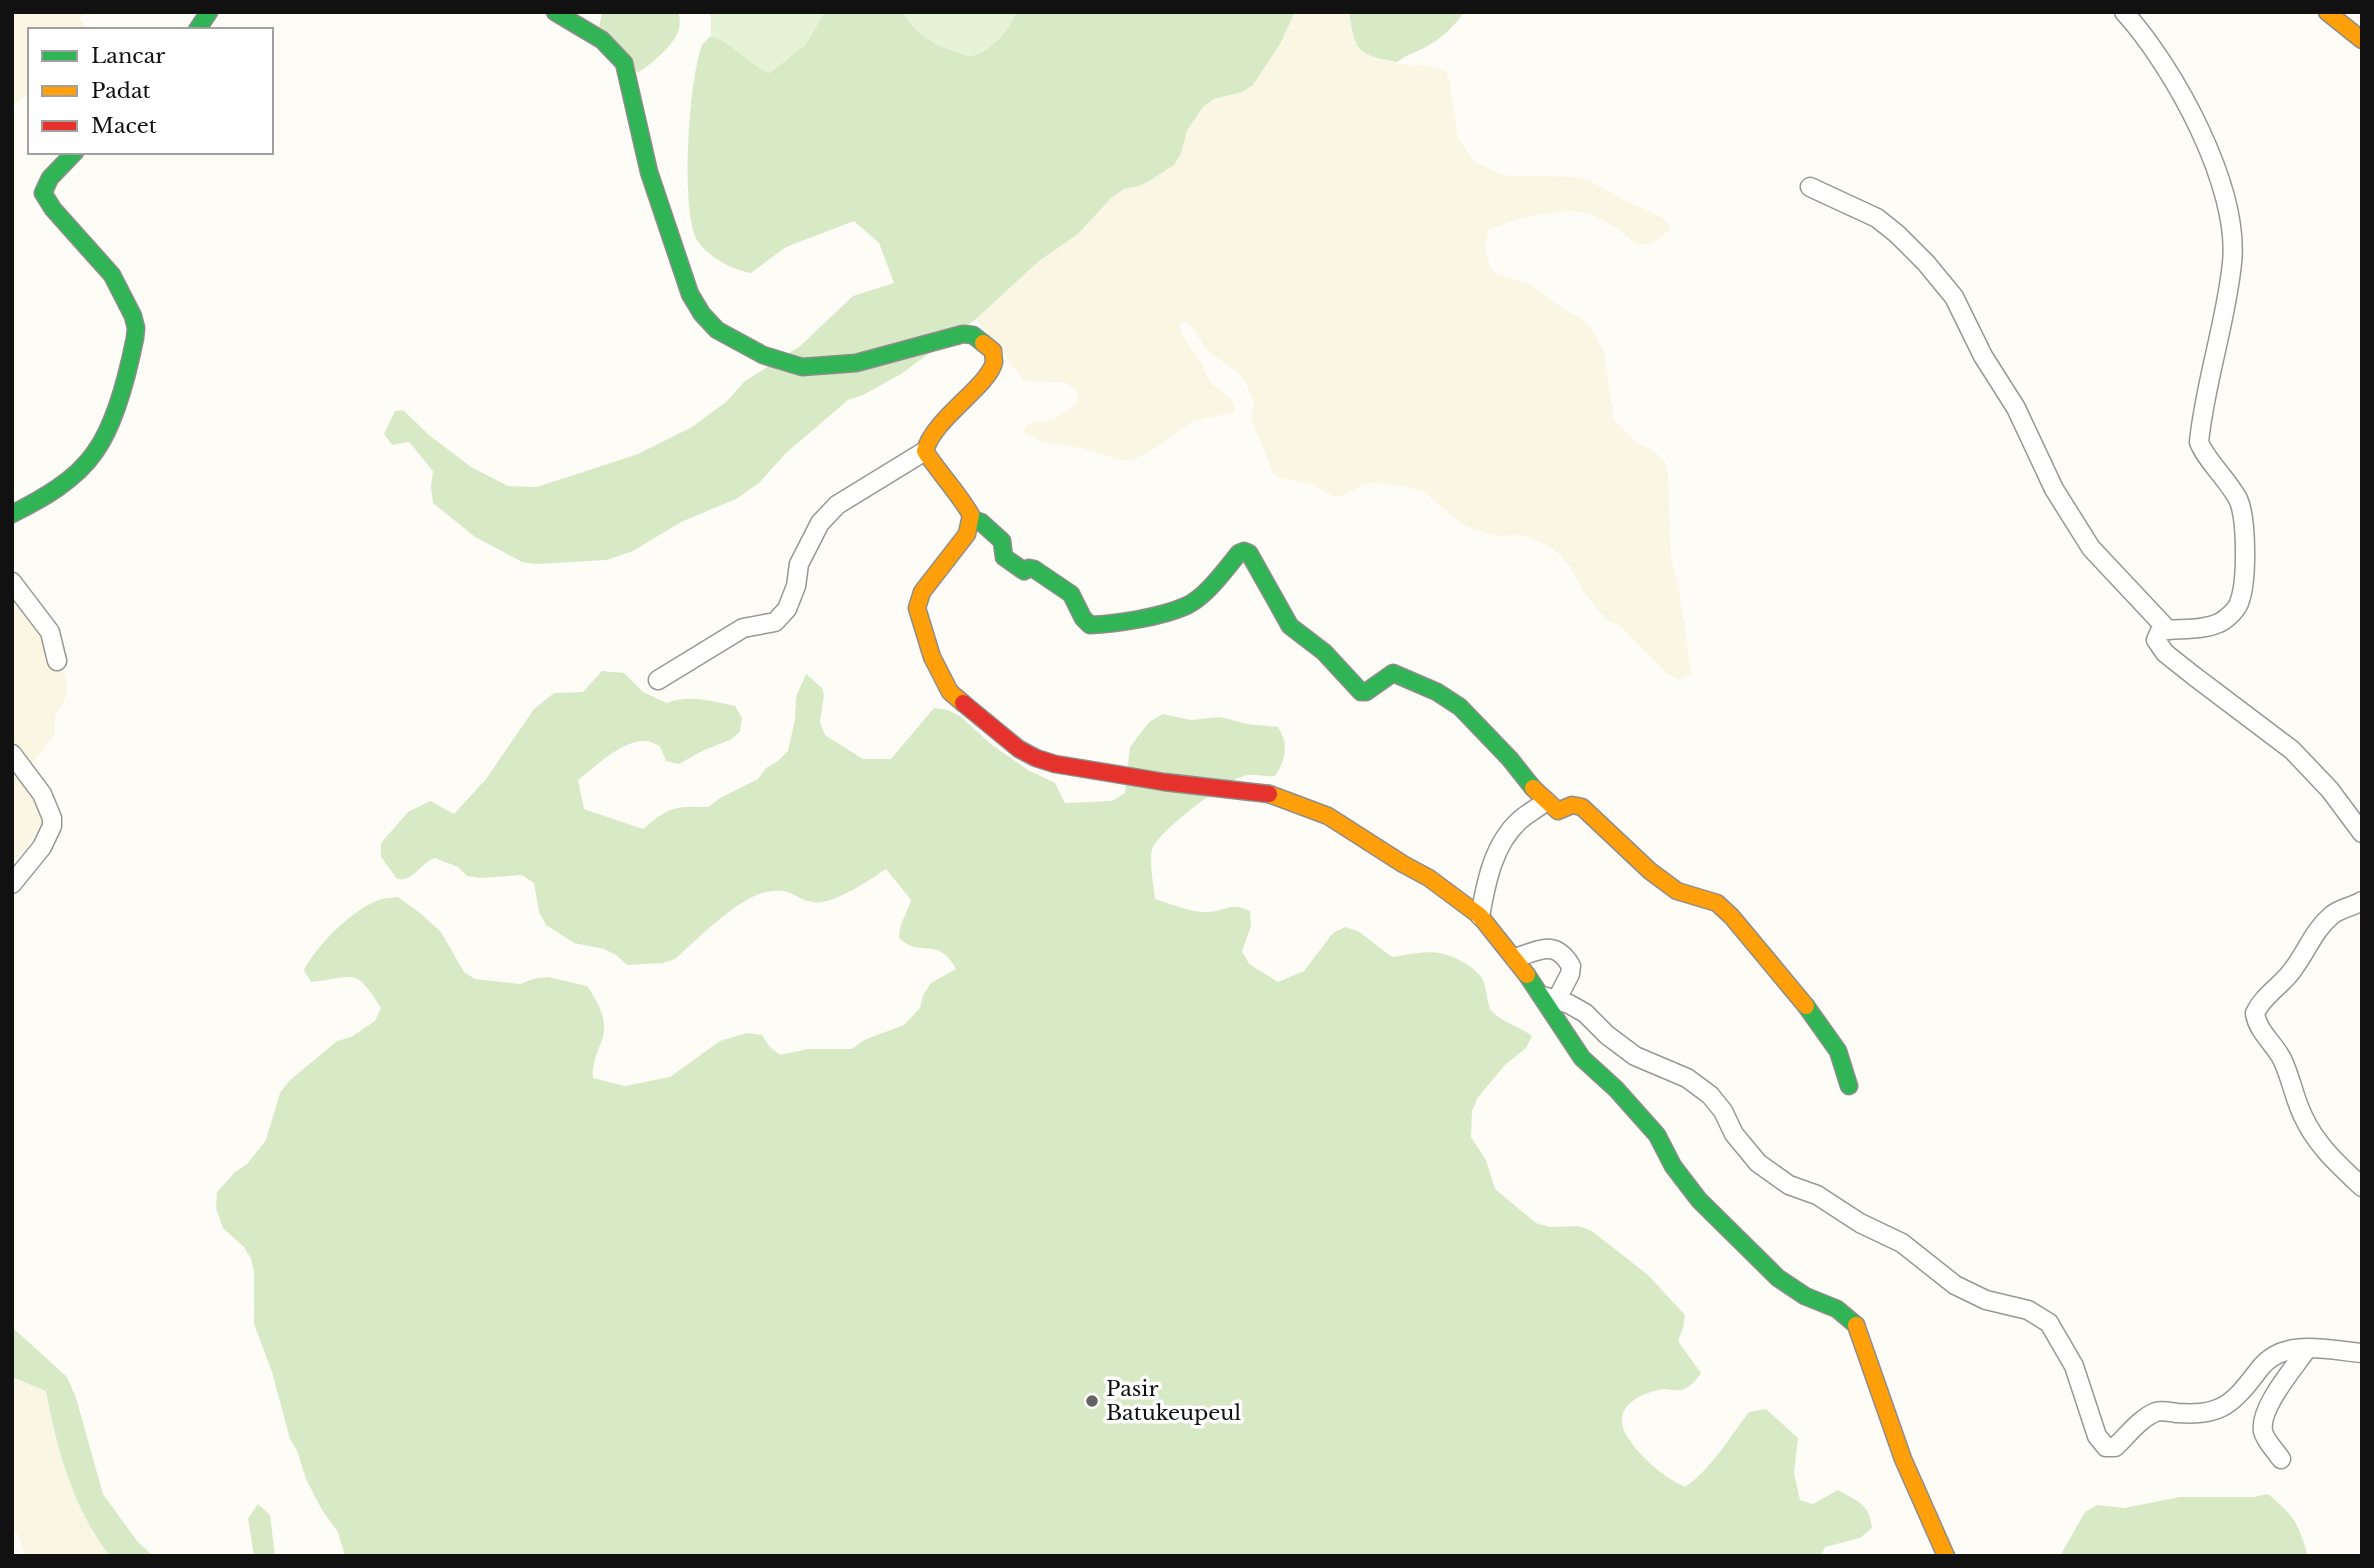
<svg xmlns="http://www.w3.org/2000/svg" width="2374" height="1568" font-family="'Libre Baskerville',serif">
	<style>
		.farmland { fill: #f9f7e4 }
		.green { fill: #e7f3d7 }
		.forest { fill: #d8eac5 }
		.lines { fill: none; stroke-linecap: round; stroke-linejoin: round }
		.street-casing { stroke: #979795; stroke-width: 21 }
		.fast-casing { stroke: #8e8d8b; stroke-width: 19 }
		.slow-casing { stroke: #8e8d8b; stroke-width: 19 }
		.jam-casing { stroke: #8e8d8b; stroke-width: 19 }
		.street { stroke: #fffffe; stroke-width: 18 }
		.fast { stroke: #30b455; stroke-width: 16 }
		.slow { stroke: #ff9f0a; stroke-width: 16 }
		.jam { stroke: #e5322d; stroke-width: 16 }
		.poi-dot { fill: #646362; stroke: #fff; stroke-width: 2.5 }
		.labels { text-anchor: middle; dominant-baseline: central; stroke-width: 7; stroke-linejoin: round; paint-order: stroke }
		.poi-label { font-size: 21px; fill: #111; stroke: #fff; text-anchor: start }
	</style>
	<rect width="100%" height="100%" fill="#fdfcf7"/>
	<path class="farmland" d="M 12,12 L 86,12 L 79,19 L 90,30 L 30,30 L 30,90 L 12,108 Z
		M 1295,12 L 1349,12 L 1353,37 L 1370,57 L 1411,66 L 1423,65 L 1446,71 L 1450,84 L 1458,138 L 1474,161 L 1503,175 L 1576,177 L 1590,181 L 1626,201 L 1662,217 L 1671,228 L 1662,237 L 1650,244 L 1636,244 L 1615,227 L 1589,213 L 1563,211 L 1525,217 L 1488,230 L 1485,251 L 1492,270 L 1497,274 L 1529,284 L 1567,311 L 1580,317 L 1590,327 L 1604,352 L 1614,420 L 1640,445 L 1653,450 L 1664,460 L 1668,473 L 1671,559 L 1679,587 L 1691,674 L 1679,680 L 1667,674 L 1620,626 L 1607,621 L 1583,592 L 1570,567 L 1558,553 L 1546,545 L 1523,535 L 1496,536 L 1464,526 L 1424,492 L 1410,488 L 1385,483 L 1365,484 L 1340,497 L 1333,496 L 1311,484 L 1279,478 L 1274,474 L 1255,429 L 1251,417 L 1254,403 L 1246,383 L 1235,370 L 1207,351 L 1190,324 L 1184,322 L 1180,326 L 1181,333 L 1202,364 L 1210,382 L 1231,399 L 1234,405 L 1234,412 L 1191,422 L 1157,447 L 1133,460 L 1119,460 L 1081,448 L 1042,442 L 1024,433 L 1026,426 L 1032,423 L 1053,420 L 1076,404 L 1079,398 L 1076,391 L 1065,382 L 1024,381 L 976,319 L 1039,261 L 1078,234 L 1112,197 L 1124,189 L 1139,186 L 1151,180 L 1174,165 L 1181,154 L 1187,130 L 1203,106 L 1214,99 L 1242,92 L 1253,85 L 1280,45 Z
		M 12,588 L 61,667 L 67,682 L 67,695 L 55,716 L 55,734 L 22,775 L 44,819 L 36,835 L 12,864 Z
		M 12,1377 L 46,1391 L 93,1534 L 110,1556 L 25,1556 L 19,1536 L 12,1527 Z"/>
	<path class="green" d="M 709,12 L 825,12 L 805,45 L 770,73 C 747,64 734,43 711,36 L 711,17 Z
		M 903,12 L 1016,12 C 1010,29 989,55 969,56 C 965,56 958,52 954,51 C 931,44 915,33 903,12 Z"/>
	<path class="forest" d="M 602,12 L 678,12 C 688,37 655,60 638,73 L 599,28 Z
		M 825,12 L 903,12 C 915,33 931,44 954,51 C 958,52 965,56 969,56 C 989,55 1010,29 1016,12 L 1295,12 L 1280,44 L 1253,85 L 1242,92 L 1214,99 L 1203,107 L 1187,130 L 1181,154 L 1174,165 L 1151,180 L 1139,186 L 1124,189 L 1112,197 L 1078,234 L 1039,261 L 976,319 L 901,374 L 863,395 L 848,400 L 786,453 L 759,483 L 736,499 L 681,522 L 633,551 L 607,560 L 535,564 L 522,562 L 475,537 L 433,503 L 431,487 L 433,471 L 409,442 L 392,445 L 384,434 L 395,411 L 403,410 L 429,435 L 471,467 L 508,486 L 537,487 L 638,454 L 692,427 L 726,402 L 745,381 L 799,347 L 853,296 L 894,283 L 879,243 L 854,221 L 786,247 L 751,273 C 733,270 707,257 697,240 C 680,211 689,82 701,48 C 702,43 707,40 711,36 C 734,43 747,64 770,73 L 805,45 Z
		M 1349,12 L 1464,12 C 1454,27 1439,41 1422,49 C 1412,53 1405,56 1397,62 C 1357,55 1355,52 1349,12 Z
		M 602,671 L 624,673 L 643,692 L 667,703 C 689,694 712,701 735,706 L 742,718 L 740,732 L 730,740 L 704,750 L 679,764 L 666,761 L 660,746 C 655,744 650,741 645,741 C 622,740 595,767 578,780 L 584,809 L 643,829 C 670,807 673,806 708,807 L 720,798 L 758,779 L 766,768 L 778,761 L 788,751 L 795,719 L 796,697 L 806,674 L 822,688 L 824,695 L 820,722 L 825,735 L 863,759 L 891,759 L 934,708 L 948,710 L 960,716 L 992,745 L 1028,770 L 1055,783 L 1065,803 L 1112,801 L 1125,793 L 1130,747 L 1149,722 L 1163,714 L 1191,720 L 1220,717 L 1247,724 L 1278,727 C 1289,744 1286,760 1275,776 C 1266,777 1256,774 1248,775 C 1229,777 1157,832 1152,850 C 1149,861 1154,887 1155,899 C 1171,904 1189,912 1206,912 C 1227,912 1228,901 1250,911 L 1251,926 L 1242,951 L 1249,964 L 1278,982 L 1304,971 L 1333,933 L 1345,927 L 1358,931 L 1392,957 C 1419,953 1436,947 1461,961 C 1470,966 1476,970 1482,978 C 1487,987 1486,1001 1491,1010 C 1499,1021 1521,1027 1532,1036 L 1526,1048 L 1505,1065 L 1478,1097 L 1472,1111 L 1471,1137 L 1486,1160 L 1495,1189 L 1536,1223 L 1550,1227 L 1578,1226 L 1592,1231 L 1648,1275 L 1685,1315 L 1683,1328 L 1678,1341 L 1701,1373 C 1696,1380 1690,1388 1681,1390 C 1676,1391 1669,1389 1664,1389 C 1638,1393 1609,1409 1628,1438 C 1642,1459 1662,1476 1685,1487 C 1712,1468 1729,1438 1749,1412 L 1766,1409 L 1798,1438 L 1794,1473 L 1800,1500 L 1813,1504 L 1838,1490 C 1857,1501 1870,1504 1872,1528 L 1860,1538 L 1825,1547 L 1821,1556 L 345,1556 L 338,1532 L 322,1510 L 306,1479 L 297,1451 L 290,1439 L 272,1372 L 254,1324 L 254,1272 L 251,1259 L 244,1247 L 223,1228 L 216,1208 L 217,1192 L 235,1172 L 247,1164 L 266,1140 L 280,1093 L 289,1081 L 337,1041 L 351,1037 L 375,1021 L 381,1008 C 355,966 356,977 311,982 L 304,970 C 318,944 349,913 376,901 C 382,898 391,898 398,897 L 420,913 L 441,932 L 464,972 L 475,979 L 520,984 L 533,979 L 548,977 L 587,986 C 598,1002 609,1021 602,1040 C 597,1054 592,1063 593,1078 L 625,1086 L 670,1077 L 720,1041 L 747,1033 L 762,1035 L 769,1046 L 780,1055 L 808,1049 L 852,1049 L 864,1040 L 904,1025 L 920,1008 L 923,995 L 931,983 L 956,969 C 938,935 921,959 899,938 C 899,923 907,914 911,900 L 886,869 C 870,880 832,906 812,902 C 793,898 792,887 766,892 C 737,898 698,939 675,959 L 663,963 L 627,965 L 616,955 L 604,949 L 574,943 L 546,925 L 539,912 L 534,883 L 522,875 L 481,878 L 467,876 L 458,867 L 435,858 C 420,863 414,882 397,879 L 381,857 L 381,843 L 408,812 L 430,801 L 454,814 L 486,779 L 534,709 L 554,693 L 583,692 Z
		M 12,1327 L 67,1377 L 76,1398 L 103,1494 L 137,1541 L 153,1556 L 110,1556 C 73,1509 57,1449 46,1391 L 12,1377 Z
		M 2268,1494 C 2296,1518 2297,1521 2308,1556 L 2060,1556 L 2085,1512 L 2097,1505 L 2124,1508 L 2180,1497 L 2253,1497 Z
		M 258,1504 L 270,1515 L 275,1556 L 254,1556 L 248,1518 Z"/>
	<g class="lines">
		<defs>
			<path id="street" d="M 2124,12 C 2174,67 2240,187 2232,263 C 2226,323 2205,382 2199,442 C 2205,459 2228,480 2238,499 C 2247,518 2247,580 2240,600 C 2238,609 2227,619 2219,623 C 2201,631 2179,628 2160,631 L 2156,640 L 2165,653 L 2194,676 L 2292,750 L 2330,790 L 2362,833
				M 1810,187 L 1877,218 L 1897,234 L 1926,263 L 1954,297 L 1983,356 L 2016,408 L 2054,489 L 2091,548 L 2168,630
				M 12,582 L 50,632 L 57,661
				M 658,680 L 743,628 L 775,622 L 787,609 L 796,586 L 799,564 L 820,523 L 837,505 L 925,451
				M 12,754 L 42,794 L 52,818 L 52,826 L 42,847 L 12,884
				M 2362,901 C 2352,907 2341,908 2332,915 C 2314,930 2308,949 2294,968 C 2283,985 2264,994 2255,1013 C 2257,1031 2274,1043 2282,1059 C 2291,1077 2294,1098 2303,1116 C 2316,1145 2339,1165 2362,1187
				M 1480,916 C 1486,883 1493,844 1520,820 C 1528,813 1538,808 1546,801
				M 1515,958 C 1540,950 1555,939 1571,966 L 1570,974 L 1556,1001
				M 1543,996 L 1569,1004 L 1585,1013 L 1607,1035 L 1635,1056 L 1687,1078 L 1710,1095 L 1723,1111 L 1734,1134 L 1758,1163 L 1789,1185 L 1817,1195 L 1860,1223 L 1902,1243 L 1955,1285 L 1986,1300 L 2028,1310 L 2049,1323 L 2074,1366 L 2097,1436 L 2106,1447 L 2115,1447 C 2127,1436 2140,1418 2156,1412 C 2162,1410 2170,1412 2177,1413 C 2193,1414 2209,1414 2224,1406 C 2239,1397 2250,1381 2261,1367 C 2285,1338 2328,1350 2362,1353
				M 2281,1459 C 2276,1451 2265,1441 2263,1431 C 2259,1408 2294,1368 2307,1349"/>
			<path id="fast" d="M 555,12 L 602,40 L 624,63 L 649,172 L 690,294 L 702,314 L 717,330 L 763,355 L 802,367 L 856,363 L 963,334 L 973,335 L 983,343
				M 197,30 L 209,12
				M 12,514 C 42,499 76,480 95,452 C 116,423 128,373 135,338 L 136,328 L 133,316 L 112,275 L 53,209 L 43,193 L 50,178 L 75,152
				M 971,519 L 981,522 L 1002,541 L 1004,557 L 1024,571 L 1029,568 L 1034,569 L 1071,594 L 1083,618 L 1090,625 C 1117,624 1161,617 1186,606 C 1206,597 1225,570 1239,553 L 1244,551 L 1249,553 L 1290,626 L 1324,652 L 1361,692 L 1366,692 L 1393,673 L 1437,692 L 1460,707 L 1510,759 L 1533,788
				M 1527,975 L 1582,1058 L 1616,1089 L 1657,1135 L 1673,1166 L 1699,1200 L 1778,1278 L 1805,1296 L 1837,1309 L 1856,1325
				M 1806,1006 L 1838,1051 L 1849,1086"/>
			<path id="slow" d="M 2327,12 L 2362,40
				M 963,703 L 950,692 L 932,657 L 917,608 L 922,592 L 967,534 L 971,515 C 958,492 939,473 925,451 C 933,419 989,386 994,362 C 994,362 993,352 993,351 L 983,343
				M 1533,788 L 1558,811 L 1572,805 L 1582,807 L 1650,871 L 1677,891 L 1717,903 L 1732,917 L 1806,1006
				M 1269,794 L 1328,816 L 1403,864 L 1429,878 L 1480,916 L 1527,975
				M 1856,1325 L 1903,1459 L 1946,1556"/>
			<path id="jam" d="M 963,703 L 1019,749 L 1036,758 L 1055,764 L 1164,782 L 1269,794"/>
		</defs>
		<use href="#street" class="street-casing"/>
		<use href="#fast" class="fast-casing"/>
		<use href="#slow" class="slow-casing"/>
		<use href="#jam" class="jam-casing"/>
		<use href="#street" class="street"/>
		<use href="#fast" class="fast"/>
		<use href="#slow" class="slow"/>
		<use href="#jam" class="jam"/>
	</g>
	<circle class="poi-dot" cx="1092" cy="1401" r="7"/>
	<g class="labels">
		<g class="poi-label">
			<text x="1106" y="1389">Pasir<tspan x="1106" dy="24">Batukeupeul</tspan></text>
		</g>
	</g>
	<rect width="2374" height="1568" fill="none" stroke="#111111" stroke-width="28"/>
	<rect x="28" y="28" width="245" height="126" fill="#ffffff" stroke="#a0a0a0" stroke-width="2"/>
	<rect x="42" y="51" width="35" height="10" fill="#30b455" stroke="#a0a0a0" stroke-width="2"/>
	<text x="91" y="63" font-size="21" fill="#111111">Lancar</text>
	<rect x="42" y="86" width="35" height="10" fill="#ff9f0a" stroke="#a0a0a0" stroke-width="2"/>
	<text x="91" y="98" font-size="21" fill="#111111">Padat</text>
	<rect x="42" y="121" width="35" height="10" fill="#e5322d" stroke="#a0a0a0" stroke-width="2"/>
	<text x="91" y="133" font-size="21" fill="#111111">Macet</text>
</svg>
